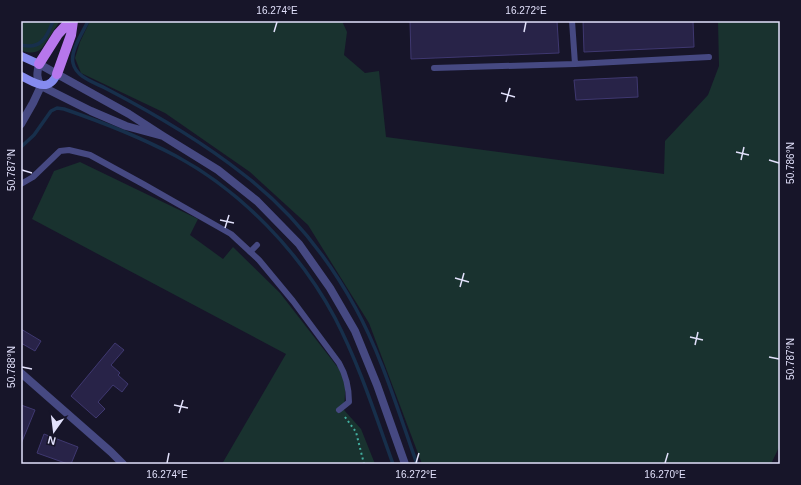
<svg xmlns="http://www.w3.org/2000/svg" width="801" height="485" font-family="Helvetica,sans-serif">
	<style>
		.green { fill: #19322f }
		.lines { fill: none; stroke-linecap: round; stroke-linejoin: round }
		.stream { stroke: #172f4b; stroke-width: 3.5 }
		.building { fill: #282348; stroke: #3f3870 }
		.path { stroke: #42ae9f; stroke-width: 2; stroke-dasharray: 2 3; stroke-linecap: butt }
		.service { stroke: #464982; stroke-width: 6 }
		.minor { stroke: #464982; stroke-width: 8 }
		.tertiary { stroke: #464982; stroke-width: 8 }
		.secondary { stroke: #858bee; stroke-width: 8 }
		.primary { stroke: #b777ec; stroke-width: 10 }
		.ticks { fill: none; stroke: #e2e1fb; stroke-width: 1.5 }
		.neatline { fill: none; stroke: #e2e1fb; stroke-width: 1.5 }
		.ticks-label { font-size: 10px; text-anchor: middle; fill: #e2e1fb }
	</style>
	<rect width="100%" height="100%" fill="#171529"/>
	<path class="green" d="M 21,21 L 60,21 L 42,48 C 36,54 29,53 21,51 Z
		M 90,21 L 342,21 L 347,32 L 344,55 L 365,73 L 379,71 L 386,137 L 664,174 L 665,141 L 708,95 L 719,66 L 718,21 L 780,21 L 780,445 L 771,464 L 422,464 L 369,323 L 308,225 L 250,172 L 165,113 L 81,73 L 75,58 L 80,42 Z
		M 80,162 L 198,219 L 190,235 L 223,259 L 233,247 L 280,293 L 346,378 L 344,410 L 361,429 L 375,464 L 222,464 L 286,354 L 32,219 L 54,171 Z"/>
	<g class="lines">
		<path class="stream" d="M 88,21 C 83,32 70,51 73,63 C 76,77 93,82 105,88 C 153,113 200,140 243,174 C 289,209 327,256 355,307 C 382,356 398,411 417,464
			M 21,45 C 41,50 47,37 53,21
			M 21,147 L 34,135 L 51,111 L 57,108 L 64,109 C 102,122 140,137 176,156 C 241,191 300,252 335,318 C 359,364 375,414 393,464"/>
	</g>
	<path class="building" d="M 410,21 L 557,21 L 559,53 L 411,59 Z
		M 583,21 L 693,21 L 694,47 L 584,52 Z
		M 637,77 L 638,97 L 576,100 L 574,80 Z
		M 21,329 L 41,341 L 35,351 L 21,343 Z
		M 115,343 L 124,350 L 111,365 L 120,373 L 118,375 L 128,384 L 122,392 L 113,385 L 107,392 L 98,402 L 105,409 L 96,418 L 71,396 Z
		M 21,405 L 35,410 L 21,444 Z
		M 44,434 L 78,447 L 71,464 L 68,464 L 37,453 Z"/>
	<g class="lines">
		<path class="path" d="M 345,417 L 356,432 L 364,464"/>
		<path class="service" d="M 572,21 L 575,64 L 709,57
			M 434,68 L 575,64
			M 21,184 L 33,177 L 60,151 L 69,150 L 90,155 L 143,184 L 231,234 L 259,260 L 293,301 L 339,363 C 346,375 349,388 349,402 L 339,410
			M 250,252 L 257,245"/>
		<path class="minor" d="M 21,124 L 33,103 L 41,86
			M 21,373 L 111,452 L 123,464"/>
		<path class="tertiary" d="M 163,136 L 126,126 L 91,111 L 41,86 C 36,78 37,73 39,64 L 129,114 L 163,136 L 218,170 L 257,201 L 299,244 L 330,288 L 355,331 L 377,385 L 405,464"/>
		<path class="secondary" d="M 21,56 L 39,64
			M 21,76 C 34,82 48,94 57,74"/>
		<path class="primary" d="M 39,64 L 58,34 L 70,21
			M 57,74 L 71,35 L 73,21"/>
	</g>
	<path class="ticks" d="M 274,32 L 277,22M 524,32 L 526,22M 501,93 L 515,97M 506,102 L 510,88M 736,152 L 749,155M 741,160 L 744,147M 769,160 L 779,163M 22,170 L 32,173M 220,220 L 234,223M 225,228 L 229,215M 455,278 L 469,282M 460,287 L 464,273M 690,337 L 703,340M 695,345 L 698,332M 769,357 L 779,359M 22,367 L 32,369M 174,405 L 188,408M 179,413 L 183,400M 167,463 L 169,453M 416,463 L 419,453M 665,463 L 668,453"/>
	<rect width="801" height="485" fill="none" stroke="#171529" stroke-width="44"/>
	<g transform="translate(54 431) rotate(194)" stroke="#171529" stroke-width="3" paint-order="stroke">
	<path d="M0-3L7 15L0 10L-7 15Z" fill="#e2e1fb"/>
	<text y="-6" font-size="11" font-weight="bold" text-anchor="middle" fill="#e2e1fb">N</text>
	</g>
	<rect x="22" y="22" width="757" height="441" class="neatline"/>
	<g class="ticks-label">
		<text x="277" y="14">16.274°E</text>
		<text x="526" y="14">16.272°E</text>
		<text transform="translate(790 163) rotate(-90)" y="4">50.786°N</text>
		<text transform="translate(11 170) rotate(-90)" y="4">50.787°N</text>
		<text transform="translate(790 359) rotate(-90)" y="4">50.787°N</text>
		<text transform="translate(11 367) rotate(-90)" y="4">50.788°N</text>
		<text x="167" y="478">16.274°E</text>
		<text x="416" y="478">16.272°E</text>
		<text x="665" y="478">16.270°E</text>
	</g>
</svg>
